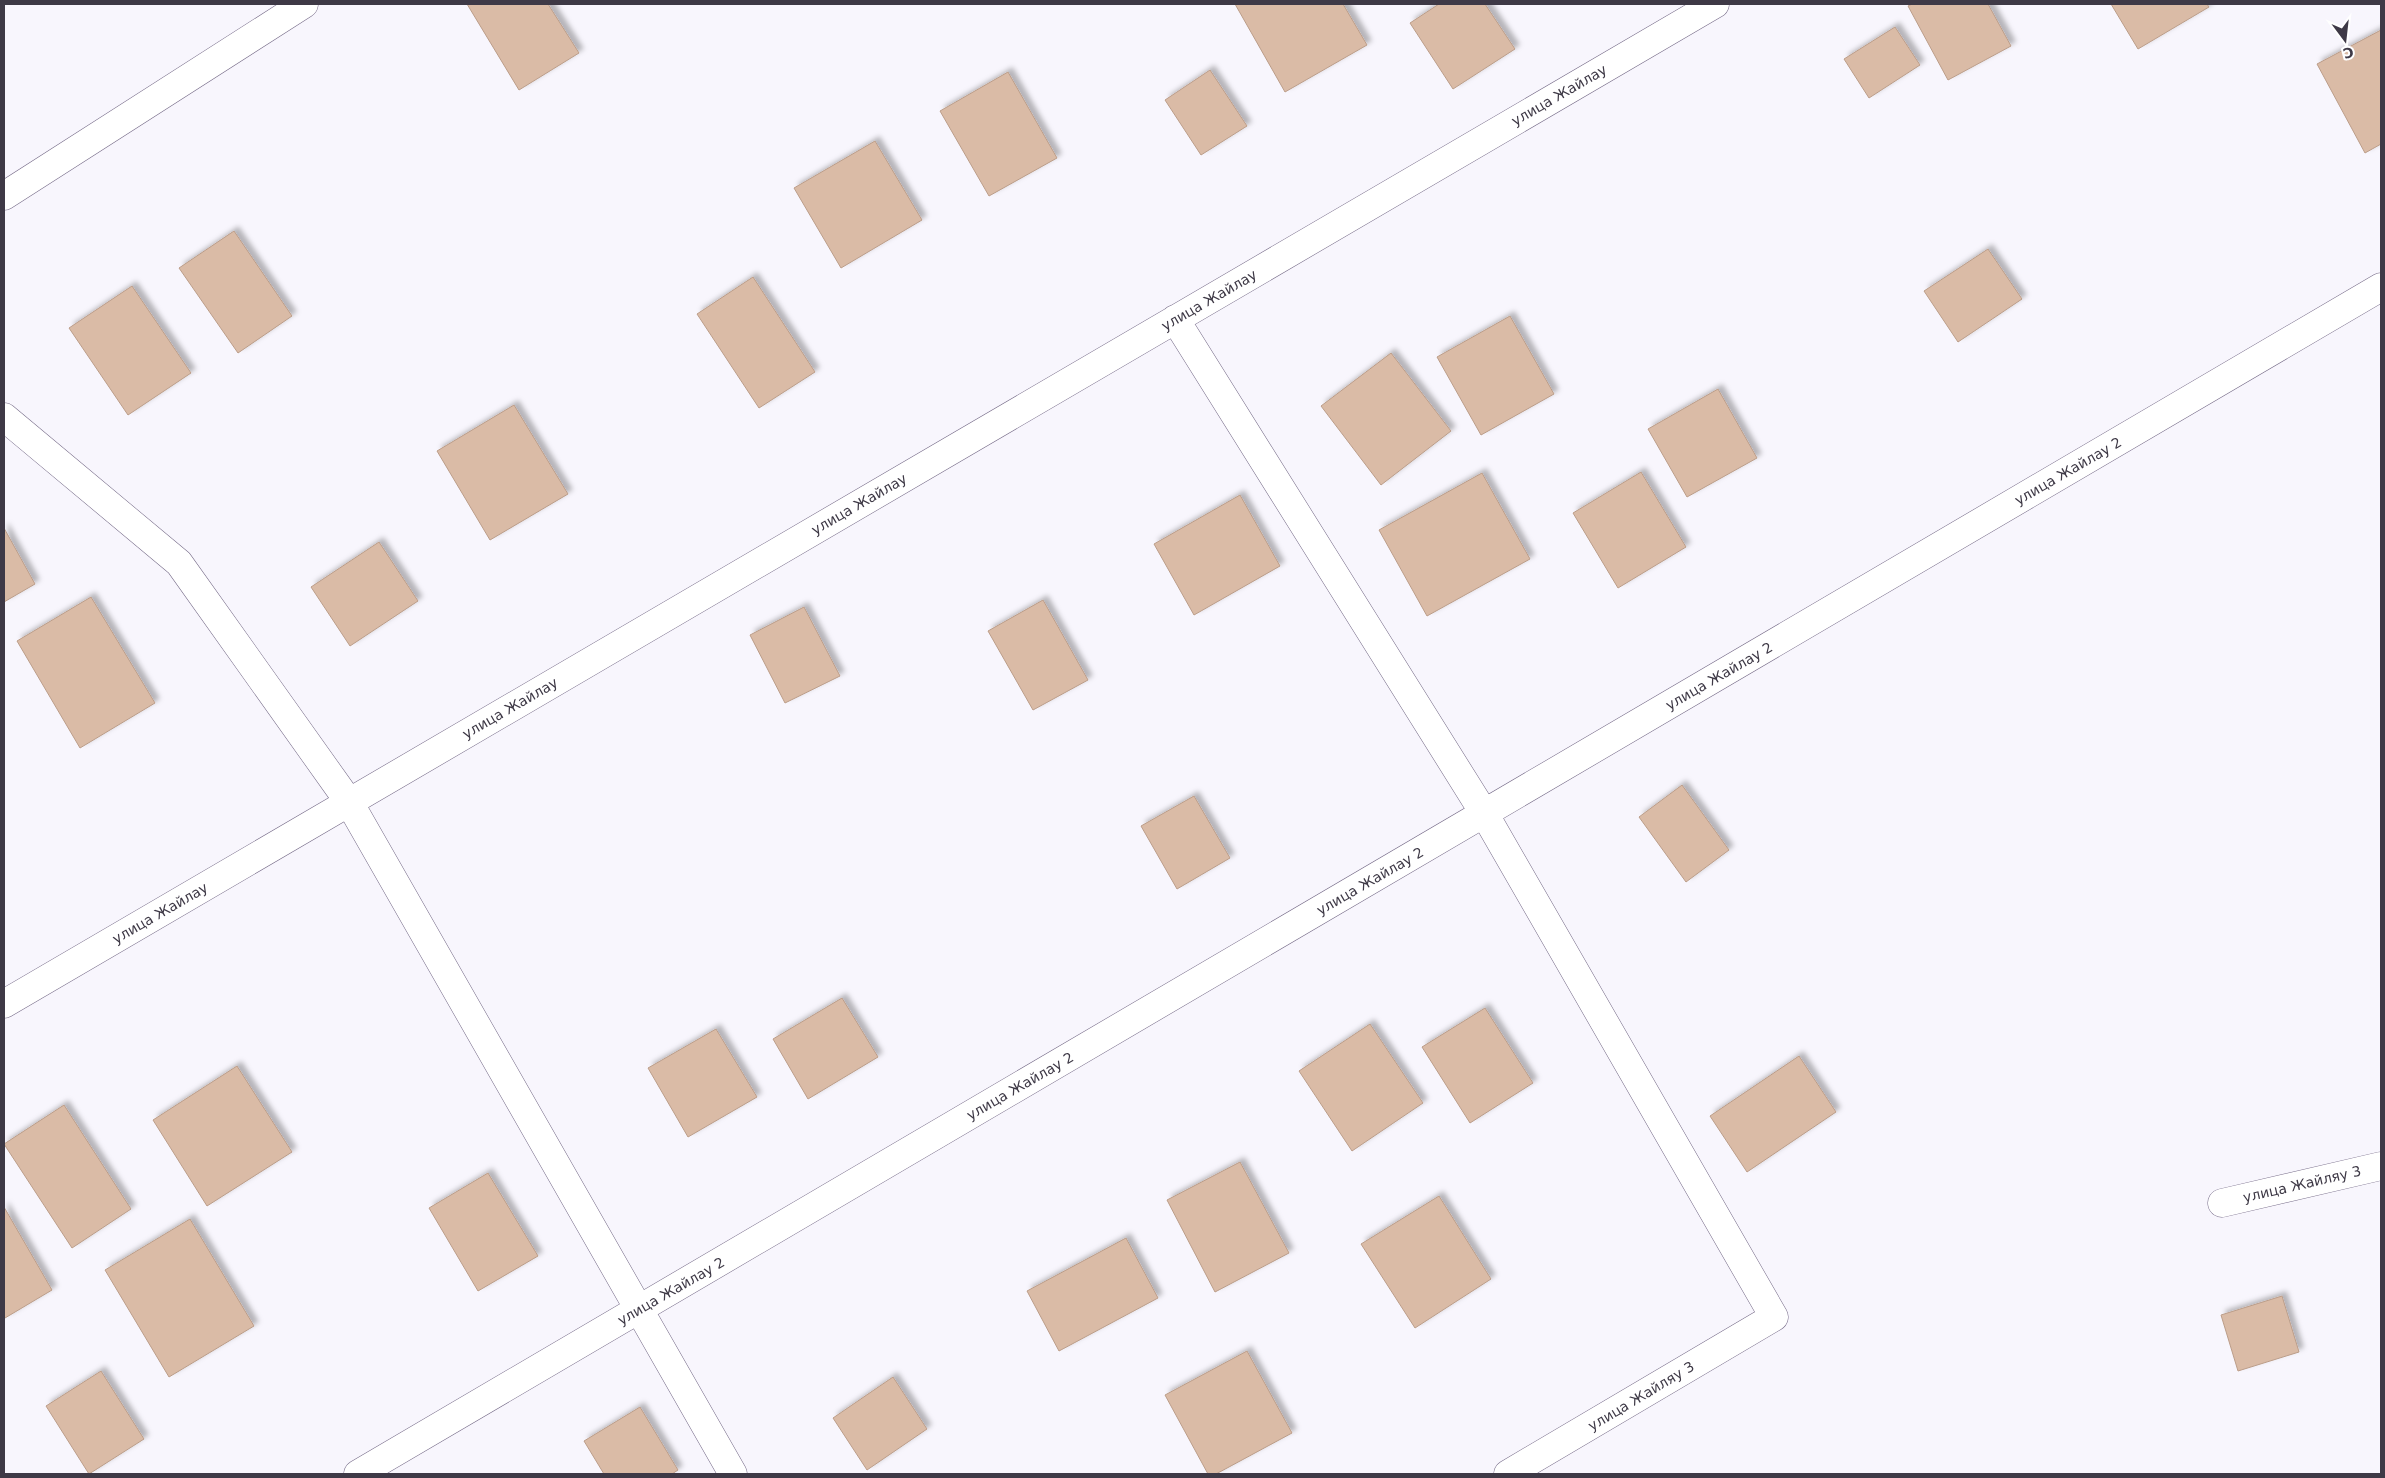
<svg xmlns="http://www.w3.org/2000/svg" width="2385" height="1478" font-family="'DejaVu Sans',sans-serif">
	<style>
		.building { fill: #dabba6; stroke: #bb9d89; filter: url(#shadow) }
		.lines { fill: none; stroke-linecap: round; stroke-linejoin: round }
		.minor-casing { stroke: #756a87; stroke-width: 29 }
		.minor { stroke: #fff; stroke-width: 28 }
		.labels { text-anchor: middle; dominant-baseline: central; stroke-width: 5; stroke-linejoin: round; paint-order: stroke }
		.street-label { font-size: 14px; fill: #3e3946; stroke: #fff }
	</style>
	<defs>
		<filter id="shadow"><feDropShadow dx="4.5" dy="-4.5" stdDeviation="2.5" flood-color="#0004"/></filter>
	</defs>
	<rect width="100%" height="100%" fill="#f8f6fd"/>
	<path class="building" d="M 467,4 L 548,4 L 579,53 L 519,90 Z
		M 1235,4 L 1343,4 L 1367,45 L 1285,92 Z
		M 1439,4 L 1485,4 L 1515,49 L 1453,89 L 1410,23 Z
		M 1912,4 L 1988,4 L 2011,46 L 1948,80 L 1908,6 Z
		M 2111,4 L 2207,4 L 2209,7 L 2138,49 Z
		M 1895,27 L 1920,65 L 1869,98 L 1844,59 Z
		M 2381,30 L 2381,144 L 2365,153 L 2317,64 Z
		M 1210,70 L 1247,126 L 1201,155 L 1165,100 Z
		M 1008,72 L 1057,158 L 989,196 L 940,111 Z
		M 875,141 L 922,220 L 841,268 L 794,188 Z
		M 234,231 L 292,316 L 238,353 L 179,268 Z
		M 1988,249 L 2022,299 L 1958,342 L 1924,291 Z
		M 753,277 L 815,372 L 759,408 L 697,314 Z
		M 132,286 L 191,373 L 128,415 L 69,328 Z
		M 1510,316 L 1554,394 L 1481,435 L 1437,357 Z
		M 1391,353 L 1451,431 L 1381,485 L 1321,406 Z
		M 1718,389 L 1757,458 L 1687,497 L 1648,429 Z
		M 514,405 L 568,494 L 490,540 L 437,451 Z
		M 1641,472 L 1686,547 L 1618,588 L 1573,513 Z
		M 1482,473 L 1530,559 L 1427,616 L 1379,530 Z
		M 1240,495 L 1280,566 L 1194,615 L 1154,544 Z
		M 4,528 L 35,584 L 4,602 Z
		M 379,542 L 418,601 L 350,646 L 311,587 Z
		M 91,597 L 155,703 L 80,748 L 17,641 Z
		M 1043,600 L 1088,680 L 1033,710 L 988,631 Z
		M 804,607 L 840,676 L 785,703 L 750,635 Z
		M 1682,785 L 1729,850 L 1686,882 L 1639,817 Z
		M 1194,796 L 1230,858 L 1177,889 L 1141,826 Z
		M 842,998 L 878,1057 L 808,1099 L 773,1039 Z
		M 1485,1008 L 1533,1083 L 1470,1123 L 1422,1047 Z
		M 1370,1024 L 1423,1103 L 1352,1151 L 1299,1071 Z
		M 716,1029 L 757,1097 L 688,1137 L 648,1068 Z
		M 1799,1056 L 1836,1112 L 1747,1172 L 1710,1116 Z
		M 237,1066 L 292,1152 L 207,1206 L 153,1120 Z
		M 64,1105 L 131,1209 L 72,1248 L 4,1144 Z
		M 1240,1162 L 1289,1253 L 1215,1292 L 1167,1200 Z
		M 488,1173 L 538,1256 L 478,1291 L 429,1208 Z
		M 1439,1196 L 1491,1279 L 1415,1328 L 1361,1244 Z
		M 4,1207 L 52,1290 L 5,1318 L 4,1316 Z
		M 190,1219 L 254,1326 L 169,1377 L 105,1270 Z
		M 1126,1238 L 1158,1298 L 1059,1351 L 1027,1291 Z
		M 2282,1296 L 2299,1352 L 2238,1371 L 2221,1315 Z
		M 1247,1351 L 1292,1433 L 1216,1474 L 1208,1474 L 1165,1395 Z
		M 101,1371 L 144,1439 L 89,1474 L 46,1406 Z
		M 893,1377 L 927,1429 L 867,1470 L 833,1418 Z
		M 640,1407 L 678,1470 L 672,1474 L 604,1474 L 584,1441 Z"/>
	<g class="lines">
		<defs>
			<path id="minor" d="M 4,196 L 304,4
				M 1175,319 L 1484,813 L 1774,1317 L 1508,1474
				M 4,417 L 179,563 L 349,802 L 733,1474
				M 4,1004 L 1715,4
				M 2222,1203 L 2381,1166
				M 358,1474 L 2381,287"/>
		</defs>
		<use href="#minor" class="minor-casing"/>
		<use href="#minor" class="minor"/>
	</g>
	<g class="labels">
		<g class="street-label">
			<text transform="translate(1559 95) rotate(-30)">улица Жайлау</text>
			<text transform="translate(1209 300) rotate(-30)">улица Жайлау</text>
			<text transform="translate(2068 471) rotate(-30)">улица Жайлау 2</text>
			<text transform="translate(859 504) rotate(-30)">улица Жайлау</text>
			<text transform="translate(1719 676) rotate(-30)">улица Жайлау 2</text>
			<text transform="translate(510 708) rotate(-30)">улица Жайлау</text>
			<text transform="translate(1370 881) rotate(-30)">улица Жайлау 2</text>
			<text transform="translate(160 913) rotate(-30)">улица Жайлау</text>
			<text transform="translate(1020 1086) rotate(-30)">улица Жайлау 2</text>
			<text transform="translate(2302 1184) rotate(-13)">улица Жайляу 3</text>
			<text transform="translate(671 1291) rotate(-30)">улица Жайлау 2</text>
			<text transform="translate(1641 1396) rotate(-31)">улица Жайляу 3</text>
		</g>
	</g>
	<rect width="2385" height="1478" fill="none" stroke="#3e3946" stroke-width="10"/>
	<g transform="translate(2345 40) rotate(165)" stroke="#ffffff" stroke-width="4" paint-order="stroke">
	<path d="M0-4L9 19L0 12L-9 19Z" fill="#3e3946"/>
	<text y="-8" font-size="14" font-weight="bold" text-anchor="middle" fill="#3e3946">С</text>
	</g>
</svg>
